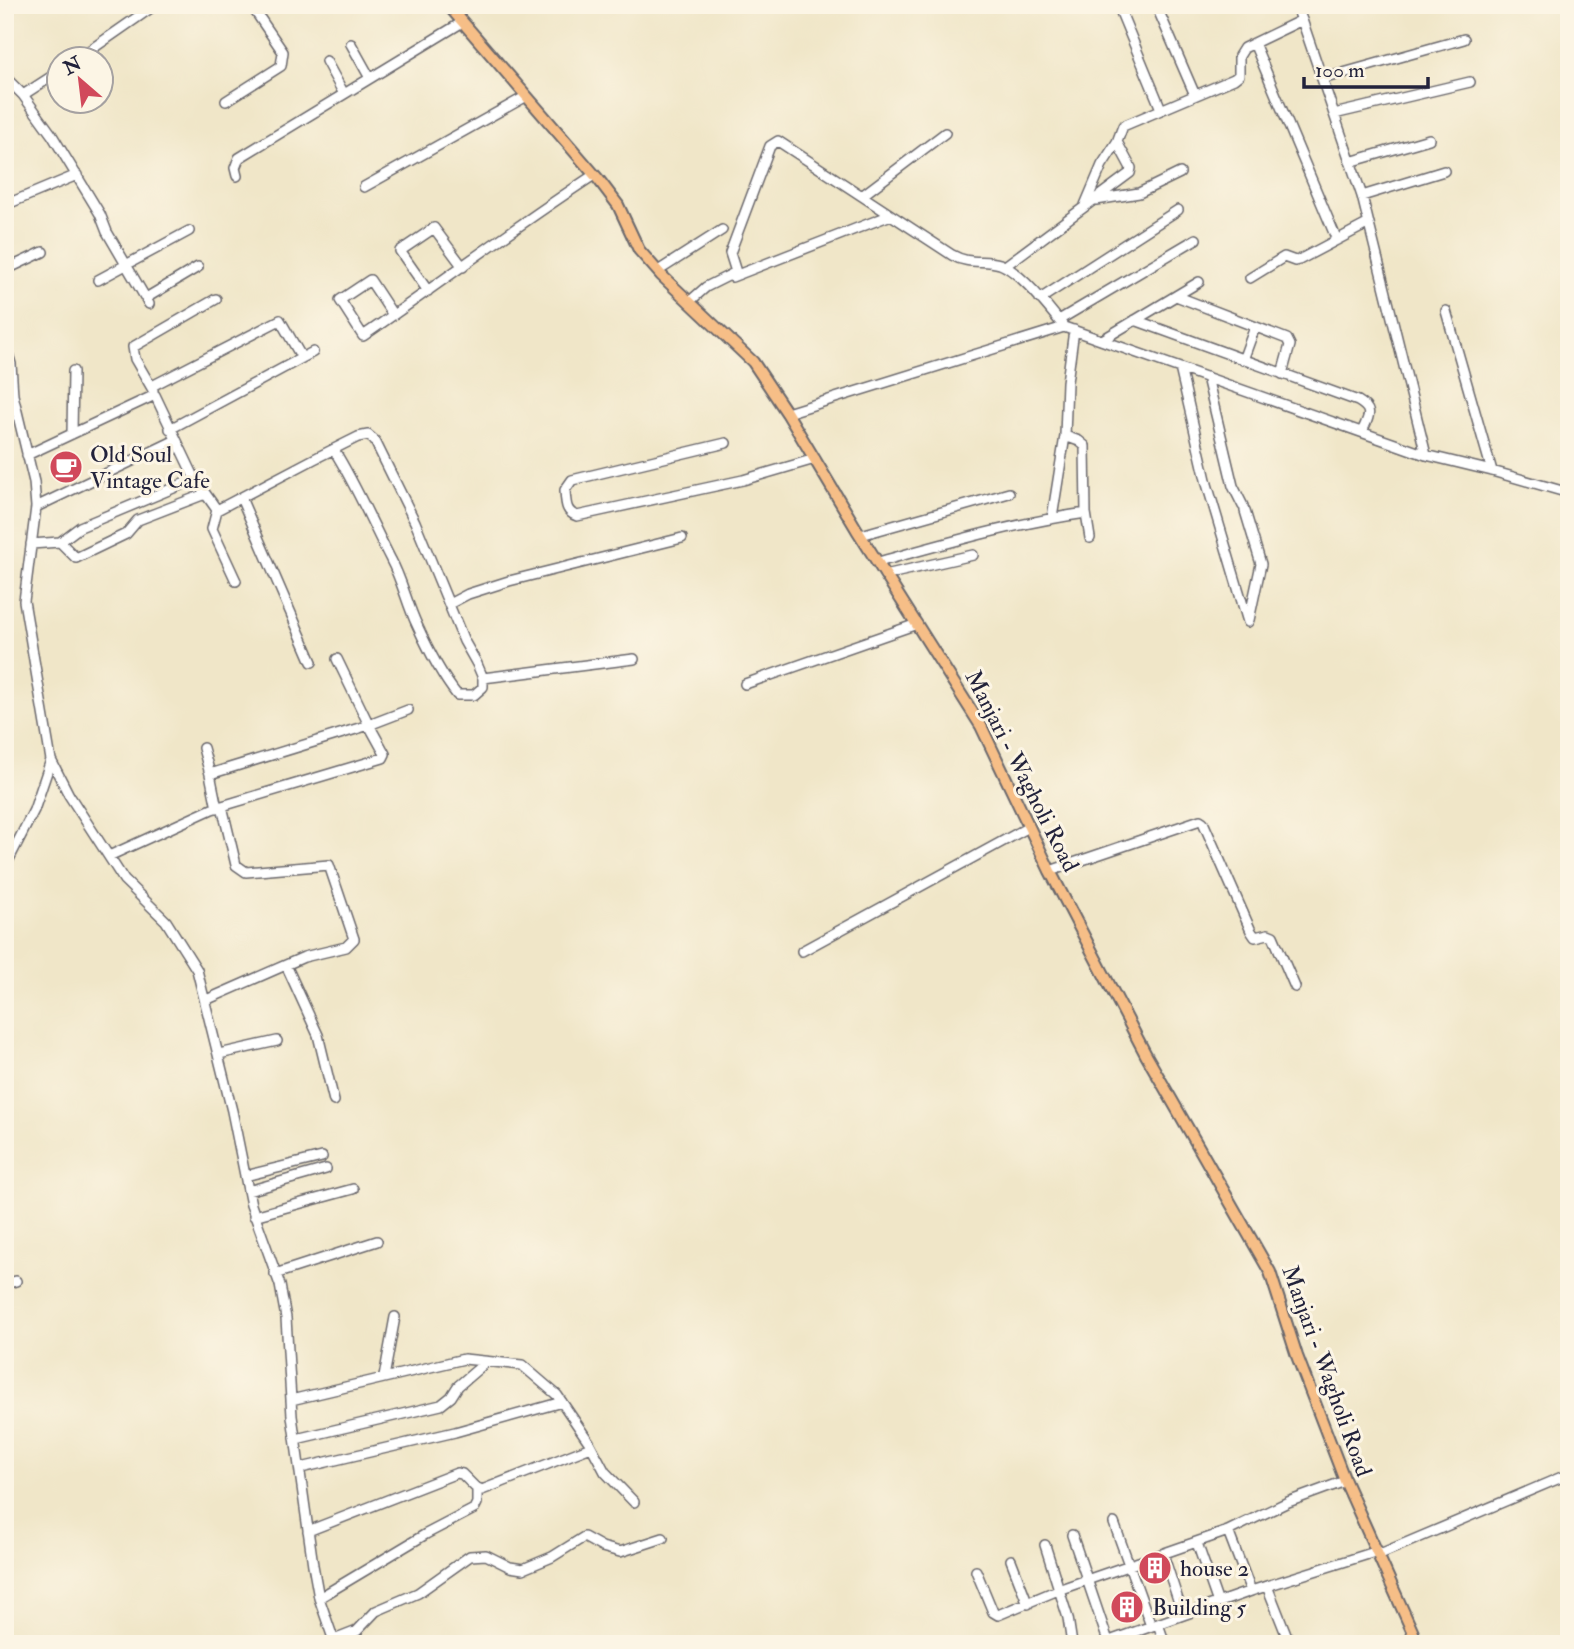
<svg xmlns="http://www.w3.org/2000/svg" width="1574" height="1649" font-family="'IM FELL Double Pica',serif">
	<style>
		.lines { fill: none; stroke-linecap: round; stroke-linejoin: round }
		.minor-casing { stroke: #6a676c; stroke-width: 12 }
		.major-casing { stroke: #6a676c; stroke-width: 14 }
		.minor { stroke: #fff; stroke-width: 9 }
		.major { stroke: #f6be87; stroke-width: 10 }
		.labels { text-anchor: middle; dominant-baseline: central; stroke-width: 6; stroke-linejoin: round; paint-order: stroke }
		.poi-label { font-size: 23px; fill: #22223b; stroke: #fcf5e5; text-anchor: start }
		.street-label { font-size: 23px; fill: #22223b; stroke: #fcf5e5 }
	</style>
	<rect width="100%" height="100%" fill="#fcf5e5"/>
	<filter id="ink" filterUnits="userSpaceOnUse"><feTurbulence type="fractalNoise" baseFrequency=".0143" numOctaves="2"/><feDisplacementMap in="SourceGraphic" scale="14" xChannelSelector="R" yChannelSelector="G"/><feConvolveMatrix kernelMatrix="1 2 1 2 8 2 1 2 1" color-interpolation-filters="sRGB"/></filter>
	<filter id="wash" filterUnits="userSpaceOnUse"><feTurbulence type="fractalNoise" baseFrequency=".00686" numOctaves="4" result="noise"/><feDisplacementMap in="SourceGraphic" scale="28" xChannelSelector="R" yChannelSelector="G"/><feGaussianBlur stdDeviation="1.57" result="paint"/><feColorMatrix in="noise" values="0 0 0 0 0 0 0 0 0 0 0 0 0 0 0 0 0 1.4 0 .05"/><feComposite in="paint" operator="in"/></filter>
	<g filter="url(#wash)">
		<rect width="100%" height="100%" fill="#f0e6c8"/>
	</g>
	<g filter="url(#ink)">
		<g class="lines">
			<defs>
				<path id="minor" d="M 1118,5 L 1161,109
					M 1156,5 L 1195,95
					M 1302,20 L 1362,196 L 1426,455
					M 1254,43 L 1337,240
					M 351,44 L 370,78
					M 76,60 L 155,5
					M 326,61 L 344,94
					M 5,77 L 23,95 L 52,135 L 100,214 L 107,232 L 149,304
					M 1322,79 L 1464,39
					M 23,95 L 60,71
					M 226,101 L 281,66 L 283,52 L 251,5
					M 1334,114 L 1470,82
					M 1350,162 L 1429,139
					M 237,176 L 235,168 L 239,158 L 461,23
					M 364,187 L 525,97
					M 863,195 L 945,133
					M 1362,196 L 1444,171
					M 1096,200 L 1139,193 L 1180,173
					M 5,205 L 77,175
					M 1085,205 L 1102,165 L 1117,142
					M 1005,266 L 1130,173 L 1131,168 L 1117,142 L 1123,126 L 1234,79 L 1239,75 L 1239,56 L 1244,48 L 1302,20 L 1296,5
					M 5,270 L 43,252
					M 658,271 L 722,230
					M 732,277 L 891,215
					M 1250,278 L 1284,257 L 1295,261 L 1299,260 L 1369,223
					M 98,280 L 189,231
					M 428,291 L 400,251 L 434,228 L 463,267
					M 1176,296 L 1287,339 L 1290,345 L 1282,374
					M 146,298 L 198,267
					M 1040,299 L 1178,210
					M 689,302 L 706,287 L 736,272 L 730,253 L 770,146 L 778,141 L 952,255 C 969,265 984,259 1000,264 C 1021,272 1050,309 1064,327
					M 1446,311 L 1492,471
					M 393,315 L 370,280 L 340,300 L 363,336 C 440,283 516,226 594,175
					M 1059,320 L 1196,239
					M 1135,320 L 1358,401 C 1375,411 1368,417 1362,432
					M 1102,340 L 1199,282
					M 5,344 L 11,364 L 13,395 L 34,482 L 36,507 L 24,601 L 51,760 L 69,795 L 124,880 L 166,921 L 197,970 L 232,1111 L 251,1205 L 280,1285 L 286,1318 L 292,1416 L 313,1565 L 319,1598 L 335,1644
					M 1243,360 L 1255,327
					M 1180,368 L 1207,484 L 1248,622
					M 1207,377 L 1233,486 L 1243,506
					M 152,386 L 280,320 L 302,358
					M 153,390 L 135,359 L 133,347 L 216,299
					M 787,413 L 1064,327 L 1426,455 L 1492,471 L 1569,493
					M 170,429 L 313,352
					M 72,434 L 73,371
					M 1065,436 L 1079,441 L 1085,446 L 1086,513 L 1090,538
					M 726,443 L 572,480 L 565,490 C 566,502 565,512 577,516 L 743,480 L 815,459
					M 27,455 L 155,395 L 195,479 L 217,510 L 314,459 L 358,437 L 368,435 L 375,441 L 415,522 L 464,641 L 477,664 L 483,678 L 483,687 L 474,695 L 457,695 C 442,676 427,647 417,625 C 407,604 402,580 391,560 C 372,523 356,485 334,450
					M 241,498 L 312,662
					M 36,507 L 176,440
					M 217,510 L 212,529 L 236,581
					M 1245,511 L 1261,564 L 1249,620
					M 1052,518 L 1065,436 L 1067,382 L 1074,330
					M 861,535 L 1009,493
					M 60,542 L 76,558 L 126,534 L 138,520 L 205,494
					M 31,544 L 60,542 L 80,527 L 195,479
					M 878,562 C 947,543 1015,523 1086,513
					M 885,575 L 973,555
					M 449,604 L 468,594 L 509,581 L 682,538
					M 483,678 L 634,659
					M 745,684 L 917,624
					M 203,748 L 210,774
					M 217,808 L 210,774 L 369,725 L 337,659
					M 109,856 L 212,809 L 383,758 L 385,754 L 369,725 L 408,710
					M 5,867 L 34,810 L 51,760
					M 1050,871 L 1200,820 L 1203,822 L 1251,931 L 1255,937 L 1268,934 L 1273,936 L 1295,987
					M 802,951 L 1029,827
					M 286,965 L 318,1035 L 334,1101
					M 206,1000 L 304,957 L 346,947 L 354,939 L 329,865 L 246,872 L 236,865 L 222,806
					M 219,1054 L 277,1041
					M 245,1176 L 322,1157
					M 248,1191 L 326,1169
					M 254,1216 L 353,1189
					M 275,1274 L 377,1241
					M 5,1284 L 16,1281
					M 384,1377 L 395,1317
					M 291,1400 L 464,1359 L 522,1365 L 557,1395 L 589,1442 L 605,1472 L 634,1502
					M 296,1439 L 441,1405 L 451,1397 L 458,1386 L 486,1362
					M 301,1468 L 455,1432 L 562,1402
					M 1114,1523 L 1151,1626
					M 308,1531 L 457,1473 L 462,1474 L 475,1487 L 482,1490 L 591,1447
					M 1228,1531 L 1251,1591
					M 1072,1535 L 1109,1644
					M 1197,1543 L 1218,1603
					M 1045,1545 L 1068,1618 L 1072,1644
					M 1163,1554 L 1183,1615
					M 1380,1554 L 1569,1474
					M 1011,1560 L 1028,1604
					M 976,1571 L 993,1612 L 998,1615 L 1058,1590 L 1228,1531 L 1288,1502 L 1345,1481
					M 1267,1586 L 1290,1644
					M 319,1598 L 426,1534 L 474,1509 L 477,1503 L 477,1489
					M 1158,1624 L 1165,1644
					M 334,1640 L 357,1631 L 376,1611 L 418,1593 L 470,1556 L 486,1555 L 510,1567 L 523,1569 L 552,1557 L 584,1537 L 602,1547 L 620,1552 L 663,1538
					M 1101,1644 L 1251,1591 L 1378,1551"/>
				<path id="major" d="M 448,5 L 599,180 L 618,205 L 639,250 L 661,275 L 753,362 L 787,413 L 857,530 L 981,726 L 1050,871 L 1146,1055 L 1270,1272 L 1297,1356 L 1345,1481 L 1418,1644"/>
			</defs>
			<use href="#minor" class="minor-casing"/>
			<use href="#major" class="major-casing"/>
			<use href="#minor" class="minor"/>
			<use href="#major" class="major"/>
		</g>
	</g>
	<defs>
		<symbol id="cafe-disc" viewBox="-11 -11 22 22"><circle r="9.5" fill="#d1495b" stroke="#fcf5e5"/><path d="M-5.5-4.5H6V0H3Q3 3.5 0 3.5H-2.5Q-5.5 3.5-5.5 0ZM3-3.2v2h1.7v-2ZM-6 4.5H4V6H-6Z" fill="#fff"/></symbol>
		<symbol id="building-disc" viewBox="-11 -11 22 22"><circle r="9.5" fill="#d1495b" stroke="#fcf5e5"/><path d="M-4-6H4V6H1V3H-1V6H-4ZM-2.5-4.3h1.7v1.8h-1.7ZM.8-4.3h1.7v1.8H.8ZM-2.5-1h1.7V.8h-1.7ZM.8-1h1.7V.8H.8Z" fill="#fff"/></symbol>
	</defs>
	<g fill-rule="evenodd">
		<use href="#cafe-disc" x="47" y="448" width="38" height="38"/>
		<use href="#building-disc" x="1136" y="1549" width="38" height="38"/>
		<use href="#building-disc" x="1108" y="1588" width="38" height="38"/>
	</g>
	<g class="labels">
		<g class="poi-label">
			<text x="90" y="454">Old Soul<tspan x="90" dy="26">Vintage Cafe</tspan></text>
			<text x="1180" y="1568">house 2</text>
			<text x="1152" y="1607">Building 5</text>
		</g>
		<g class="street-label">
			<text transform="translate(1022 771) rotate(63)">Manjari - Wagholi Road</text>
			<text transform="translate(1327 1371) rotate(70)">Manjari - Wagholi Road</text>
		</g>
	</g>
	<rect width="1574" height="1649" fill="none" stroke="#fcf5e5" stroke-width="28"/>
	<g transform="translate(80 80) rotate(332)"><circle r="33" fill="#fcf5e5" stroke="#a5a1a1" stroke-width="2"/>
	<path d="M0-5L12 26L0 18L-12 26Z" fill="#d1495b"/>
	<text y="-10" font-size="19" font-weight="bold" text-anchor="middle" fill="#22223b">N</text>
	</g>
	<path d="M1304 77v10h124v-10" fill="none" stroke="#22223b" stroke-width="3.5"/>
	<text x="1315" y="77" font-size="21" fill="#22223b" stroke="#fcf5e5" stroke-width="5" paint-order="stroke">100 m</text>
</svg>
